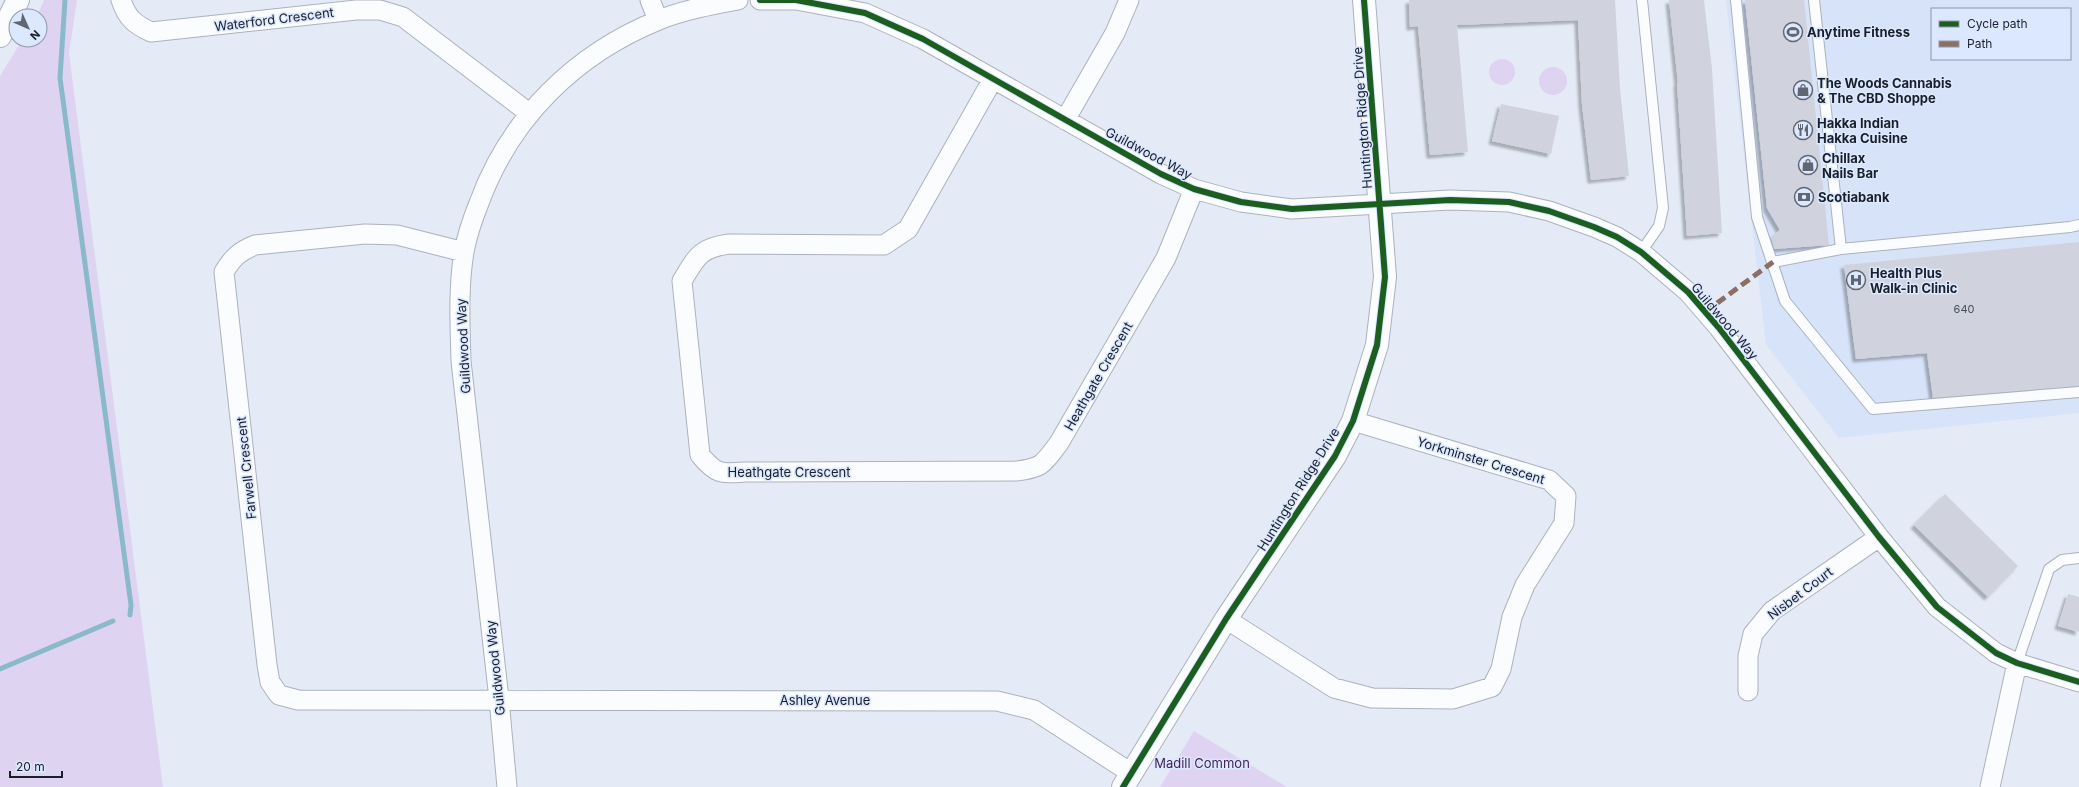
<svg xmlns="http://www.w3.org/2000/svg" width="2079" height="787" font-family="Inter,sans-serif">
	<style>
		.built { fill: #d7e3f8; fill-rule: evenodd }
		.green { fill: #ded4f1 }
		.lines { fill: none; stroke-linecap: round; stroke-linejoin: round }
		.stream { stroke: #8abaca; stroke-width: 5 }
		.building { fill: #d0d3de; filter: url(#shadow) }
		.service-casing { stroke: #acb2bc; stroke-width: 12 }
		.minor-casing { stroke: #acb2bc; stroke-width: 21 }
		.tertiary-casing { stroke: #acb2bc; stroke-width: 24 }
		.motorway-casing { stroke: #acb2bc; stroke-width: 24 }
		.service { stroke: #fbfcfe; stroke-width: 10 }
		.minor { stroke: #fbfcfe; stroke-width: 19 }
		.tertiary { stroke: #fbfcfe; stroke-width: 22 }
		.motorway { stroke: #fbfcfe; stroke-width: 22 }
		.quiet { stroke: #8d6e63; stroke-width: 5; stroke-dasharray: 10 5; stroke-linecap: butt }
		.cycleway-casing { stroke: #dce8ff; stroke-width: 8 }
		.cycleway { stroke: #1b5e20; stroke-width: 6 }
		.labels { text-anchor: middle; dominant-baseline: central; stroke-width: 3; stroke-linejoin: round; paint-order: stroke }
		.number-label { font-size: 11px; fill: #484e58 }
		.street-label { font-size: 13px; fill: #1a202a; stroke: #dce8ff }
		.poi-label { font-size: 13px; font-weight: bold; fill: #1a202a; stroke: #dce8ff; text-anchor: start }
		.park-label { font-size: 13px; fill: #421f57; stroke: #dce8ff }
	</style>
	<defs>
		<filter id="shadow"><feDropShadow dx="-3.5" dy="3.5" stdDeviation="1" flood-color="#0004"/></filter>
	</defs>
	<rect width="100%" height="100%" fill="#e4ebf7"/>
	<path class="built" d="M 1726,0 L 2079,0 L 2079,413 L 1839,438 L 1766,345 ZM 1932,9 L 2070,9 L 2070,59 L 1932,59 Z"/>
	<path class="green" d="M 44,0 L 77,0 L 69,53 L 163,787 L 0,787 L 0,76 L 22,40 L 40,40 L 40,16 L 37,16 Z
		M1489 72a13 13 0 1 1 26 0a13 13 0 1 1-26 0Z
		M1539 81a14 14 0 1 1 28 0a14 14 0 1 1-28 0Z
		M 1194,731 L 1287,787 L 1160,787 Z"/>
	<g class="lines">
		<path class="stream" d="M 65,0 L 60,78 L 131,605 L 130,615
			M 0,669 L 113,621"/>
	</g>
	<path class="building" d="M 1409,0 L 1615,0 L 1620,88 L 1629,176 L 1591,180 L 1582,104 L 1578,20 L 1457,25 L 1468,152 L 1430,155 L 1418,26 L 1410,27 Z
		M 1669,0 L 1704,0 L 1712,69 L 1722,233 L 1687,236 L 1677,83 L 1678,83 Z
		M 1745,0 L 1804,0 L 1829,245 L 1775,249 L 1774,248 L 1771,237 L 1780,230 L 1767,208 Z
		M 1501,104 L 1559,116 L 1551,154 L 1492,141 Z
		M 2079,242 L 2079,386 L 1933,398 L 1927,353 L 1856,359 L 1844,265 Z
		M 1945,494 L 2018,566 L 1988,597 L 1914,525 Z
		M 2068,594 L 2079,597 L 2079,632 L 2058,626 Z"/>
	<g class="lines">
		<defs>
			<path id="service" d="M 1736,0 L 1757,217 L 1785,301 L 1873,409 L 2079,392
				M 1814,0 L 1841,249
				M 1641,252 L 1659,226 L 1663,208 L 1642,0
				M 1773,262 L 1841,249 L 2070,227 L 2079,225
				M 2017,663 L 2049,569 L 2062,560 L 2079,558"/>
			<path id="minor" d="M 121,0 C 127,18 134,24 151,32 L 356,10 L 380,10 L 403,17 L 529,113
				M 650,0 L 658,20
				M 760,0 L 796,0 L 865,13 L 923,39 L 1161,174 L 1194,189 L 1241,202 L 1292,209 L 1450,200 L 1509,202 L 1549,211 L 1594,227 L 1617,237 L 1641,252 L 1688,292 L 1719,328 L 1879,537 L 1937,607 L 1996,653 L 2017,663 L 2079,682
				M 993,79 L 908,229 L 884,245 L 729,244 C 700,248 697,256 682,281 L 700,455 C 716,474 720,474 744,472 L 1016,471 C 1043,468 1043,464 1059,443 L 1166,258 L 1194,189
				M 1065,120 L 1115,33 L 1129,0
				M 464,252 L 397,235 L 365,234 L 255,245 C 240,251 233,257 224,272 L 267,665 L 270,682 L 279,695 L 298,700 L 997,701 L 1034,710 L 1131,773
				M 1226,619 L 1334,688 L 1372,698 L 1453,699 L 1492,687 L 1501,669 L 1512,617 L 1525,585 L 1564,523 L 1566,496 L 1549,480 L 1353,421
				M 1748,691 L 1748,656 L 1753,634 L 1772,611 L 1879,537
				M 507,787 L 499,699 L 461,361 C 460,325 458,288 464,252 C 467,235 473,218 479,203 C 510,118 575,54 659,20 C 684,10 711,5 738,0
				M 1990,787 L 2017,663"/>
			<path id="tertiary" d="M 1123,787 L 1226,619 L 1335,456 L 1353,421 L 1377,345 L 1385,277 L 1364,0"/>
			<path id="motorway" d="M 0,36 L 18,0"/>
		</defs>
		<use href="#service" class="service-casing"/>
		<use href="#minor" class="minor-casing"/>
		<use href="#tertiary" class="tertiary-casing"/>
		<use href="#motorway" class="motorway-casing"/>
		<use href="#service" class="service"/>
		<use href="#minor" class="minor"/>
		<use href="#tertiary" class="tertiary"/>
		<use href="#motorway" class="motorway"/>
		<path class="quiet" d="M 1705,312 L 1773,262"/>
		<defs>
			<path id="cycleway" d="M 760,0 L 796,0 L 865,13 L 923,39 L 1161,174 L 1194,189 L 1241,202 L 1292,209 L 1450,200 L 1509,202 L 1549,211 L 1594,227 L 1617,237 L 1641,252 L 1688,292 L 1719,328 L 1879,537 L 1937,607 L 1996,653 L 2017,663 L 2079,682
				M 1123,787 L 1226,619 L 1335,456 L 1353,421 L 1377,345 L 1385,277 L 1364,0"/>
		</defs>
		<use href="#cycleway" class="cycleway-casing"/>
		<use href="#cycleway" class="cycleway"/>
	</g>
	<defs>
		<symbol id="stadium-ring" viewBox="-11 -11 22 22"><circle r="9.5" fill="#dce8ff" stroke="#616772" stroke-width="1.5"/><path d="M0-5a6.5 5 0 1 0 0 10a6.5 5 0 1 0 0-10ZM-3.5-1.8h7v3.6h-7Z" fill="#616772"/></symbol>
		<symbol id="shop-ring" viewBox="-11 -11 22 22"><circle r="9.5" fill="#dce8ff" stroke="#616772" stroke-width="1.5"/><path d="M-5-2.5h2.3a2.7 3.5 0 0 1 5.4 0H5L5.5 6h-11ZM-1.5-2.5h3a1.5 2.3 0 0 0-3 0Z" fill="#616772"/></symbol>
		<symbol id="restaurant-ring" viewBox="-11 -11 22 22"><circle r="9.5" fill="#dce8ff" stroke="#616772" stroke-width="1.5"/><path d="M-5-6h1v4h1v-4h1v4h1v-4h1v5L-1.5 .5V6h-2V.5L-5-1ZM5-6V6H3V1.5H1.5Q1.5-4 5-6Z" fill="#616772"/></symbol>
		<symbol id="bank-ring" viewBox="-11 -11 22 22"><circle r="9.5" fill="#dce8ff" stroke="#616772" stroke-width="1.5"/><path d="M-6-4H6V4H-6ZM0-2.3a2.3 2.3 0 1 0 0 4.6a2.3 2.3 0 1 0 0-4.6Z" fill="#616772"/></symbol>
		<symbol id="hospital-ring" viewBox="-11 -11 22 22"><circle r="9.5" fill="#dce8ff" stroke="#616772" stroke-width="1.5"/><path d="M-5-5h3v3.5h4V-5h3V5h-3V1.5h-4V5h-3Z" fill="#616772"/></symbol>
	</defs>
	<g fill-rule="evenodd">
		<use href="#stadium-ring" x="1782" y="21" width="22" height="22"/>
		<use href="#shop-ring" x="1792" y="79" width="22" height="22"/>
		<use href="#restaurant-ring" x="1792" y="119" width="22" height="22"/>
		<use href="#shop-ring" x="1797" y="154" width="22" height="22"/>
		<use href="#bank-ring" x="1793" y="186" width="22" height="22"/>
		<use href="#hospital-ring" x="1845" y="269" width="22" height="22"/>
	</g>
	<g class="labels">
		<g class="number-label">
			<text x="1964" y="309">640</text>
		</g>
		<g class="street-label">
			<text transform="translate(274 19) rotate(-7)">Waterford Crescent</text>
			<text transform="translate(1362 118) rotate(-94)">Huntington Ridge Drive</text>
			<text transform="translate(1149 153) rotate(28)">Guildwood Way</text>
			<text transform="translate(1725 321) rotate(50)">Guildwood Way</text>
			<text transform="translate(463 346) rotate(-93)">Guildwood Way</text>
			<text transform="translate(1098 376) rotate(-60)">Heathgate Crescent</text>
			<text transform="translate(1481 460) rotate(17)">Yorkminster Crescent</text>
			<text transform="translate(246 468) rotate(-96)">Farwell Crescent</text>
			<text x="789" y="472">Heathgate Crescent</text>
			<text transform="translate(1298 489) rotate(-58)">Huntington Ridge Drive</text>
			<text transform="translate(1800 593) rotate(-37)">Nisbet Court</text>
			<text transform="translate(495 668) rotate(-96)">Guildwood Way</text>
			<text x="825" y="700">Ashley Avenue</text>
		</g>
		<g class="poi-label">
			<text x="1807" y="32">Anytime Fitness</text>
			<text x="1817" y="83">The Woods Cannabis<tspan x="1817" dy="15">&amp; The CBD Shoppe</tspan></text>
			<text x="1817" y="123">Hakka Indian<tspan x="1817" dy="15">Hakka Cuisine</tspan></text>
			<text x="1822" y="158">Chillax<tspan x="1822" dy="15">Nails Bar</tspan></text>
			<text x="1818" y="197">Scotiabank</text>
			<text x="1870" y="273">Health Plus<tspan x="1870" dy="15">Walk-in Clinic</tspan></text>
		</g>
		<g class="park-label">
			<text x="1202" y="763">Madill Common</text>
		</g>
	</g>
	<rect x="1931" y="8" width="140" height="52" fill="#dce8ff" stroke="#8e98aa"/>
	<rect x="1939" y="21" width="20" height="6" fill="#1b5e20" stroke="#8e98aa"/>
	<text x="1967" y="28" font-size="12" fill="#1a202a">Cycle path</text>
	<rect x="1939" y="41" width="20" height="6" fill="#8d6e63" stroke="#8e98aa"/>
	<text x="1967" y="48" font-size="12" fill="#1a202a">Path</text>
	<g transform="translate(28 28) rotate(135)"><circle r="19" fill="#dce8ff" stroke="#8e98aa"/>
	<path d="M0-3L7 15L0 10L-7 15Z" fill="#616772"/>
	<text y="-6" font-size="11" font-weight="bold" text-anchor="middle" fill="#1a202a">N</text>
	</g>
	<path d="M10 771v6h52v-6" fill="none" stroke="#1a202a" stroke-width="2"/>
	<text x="16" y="771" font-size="12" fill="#1a202a" stroke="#dce8ff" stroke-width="3" paint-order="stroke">20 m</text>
</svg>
